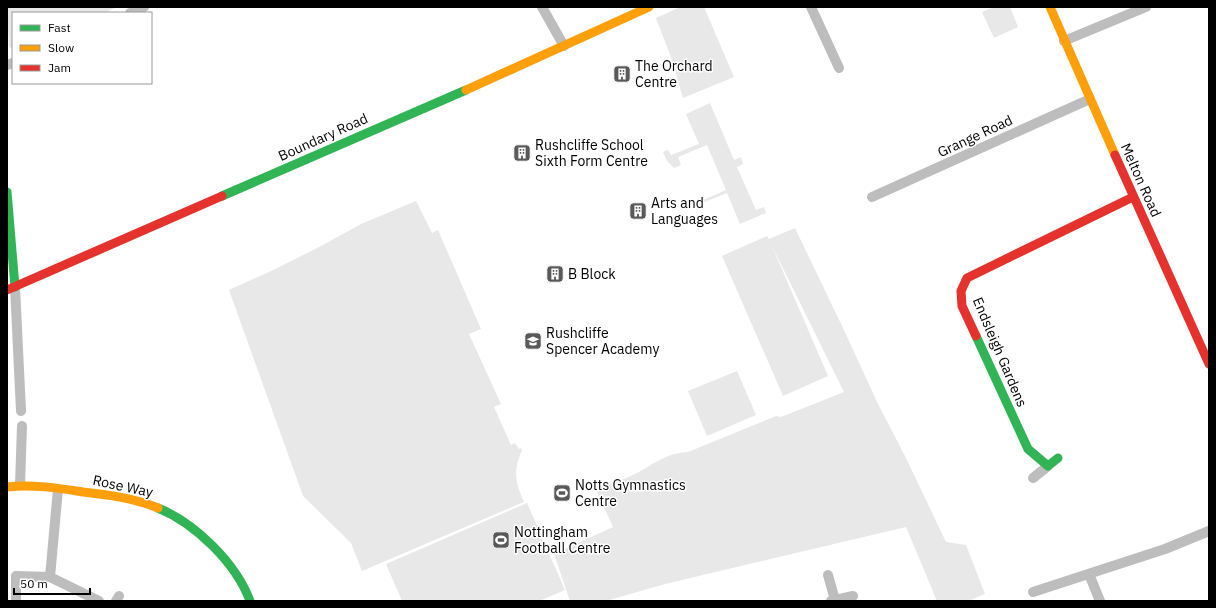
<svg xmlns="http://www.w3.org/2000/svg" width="1216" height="608" font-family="'IBM Plex Sans',sans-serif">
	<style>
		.green { fill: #e8e8e8 }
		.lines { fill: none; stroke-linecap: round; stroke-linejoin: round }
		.street { stroke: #bdbdbd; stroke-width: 10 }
		.fast { stroke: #30b455; stroke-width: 9 }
		.slow { stroke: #ff9f0a; stroke-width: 9 }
		.jam { stroke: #e5322d; stroke-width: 9 }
		.labels { text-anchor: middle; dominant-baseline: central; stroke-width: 3; stroke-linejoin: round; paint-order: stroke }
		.poi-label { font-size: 14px; fill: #000; stroke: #fff; text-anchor: start }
		.street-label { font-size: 14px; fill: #000; stroke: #fff }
	</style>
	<rect width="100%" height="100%" fill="#fff"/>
	<path class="green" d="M 7,7 L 117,7 L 104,13 L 13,13 L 13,49 L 9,47 Z
		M 680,7 L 704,7 L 734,77 L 683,98 L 672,60 L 656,18 Z
		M 994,7 L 1010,7 L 1018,27 L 994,38 L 982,12 Z
		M 710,103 L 734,160 L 741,157 L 743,164 L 737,167 L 756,210 L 764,207 L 766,213 L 740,224 L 727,193 L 702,203 L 701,201 L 726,190 L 707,145 L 678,157 L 681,165 L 674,168 L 667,161 L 663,152 L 668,150 L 671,155 L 699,144 L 686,114 Z
		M 416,201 L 432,233 L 438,230 L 481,329 L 469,334 L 501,404 L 494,407 L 511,445 L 515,443 L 519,449 L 521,448 L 522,450 C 513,471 515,482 524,502 L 362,571 L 351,543 L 303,496 L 229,290 L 269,272 L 321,246 L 361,224 Z
		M 795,228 L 843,328 L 878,404 L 906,458 L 946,542 L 966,545 L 985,594 L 968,601 L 937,601 L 906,527 L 665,584 L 606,601 L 570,601 L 554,554 L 613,527 L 596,490 C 608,485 620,481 631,476 C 652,466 664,453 688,452 L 776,416 L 781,417 L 844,392 L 772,246 L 828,376 L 783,396 L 722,256 L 767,236 L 769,239 Z
		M 737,371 L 756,415 L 707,436 L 688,391 Z
		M 527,503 L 565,590 L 539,601 L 402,601 L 386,564 Z"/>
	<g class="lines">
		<path class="street" d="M 542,7 L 564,46
			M 811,7 L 839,68
			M 130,13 L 144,7
			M 1064,41 L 1146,7
			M 7,65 L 13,63
			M 872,197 L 1090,99
			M 15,287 L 21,411
			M 1033,478 L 1048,466
			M 20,485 L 22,426
			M 1089,574 L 1100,601
			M 828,575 L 835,600
			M 50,577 L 58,489
			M 1033,592 L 1165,549 L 1209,531
			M 16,601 L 16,576 L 50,577 L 99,601
			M 116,601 L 119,596
			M 831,601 L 853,596"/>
		<path class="fast" d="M 7,192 L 15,287
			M 222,196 L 466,90
			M 976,336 L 1028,449 L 1048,466 L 1058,458
			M 158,508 C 195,523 236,563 250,601"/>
		<path class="slow" d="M 1050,7 L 1115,155
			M 466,90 L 649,7
			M 7,487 C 32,484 58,488 83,492 C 109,495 134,498 158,508"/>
		<path class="jam" d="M 1115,155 L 1209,364
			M 7,290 L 222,196
			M 976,336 L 962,306 L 961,291 L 967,278 L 1133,197"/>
	</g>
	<defs>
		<symbol id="building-square" viewBox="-11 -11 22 22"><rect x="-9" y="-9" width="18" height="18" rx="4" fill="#595959" stroke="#fff"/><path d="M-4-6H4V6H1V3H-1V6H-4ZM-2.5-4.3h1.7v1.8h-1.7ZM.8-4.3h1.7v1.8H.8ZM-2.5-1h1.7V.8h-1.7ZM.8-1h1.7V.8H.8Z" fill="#fff"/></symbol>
		<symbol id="school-square" viewBox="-11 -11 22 22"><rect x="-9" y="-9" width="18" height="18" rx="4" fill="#595959" stroke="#fff"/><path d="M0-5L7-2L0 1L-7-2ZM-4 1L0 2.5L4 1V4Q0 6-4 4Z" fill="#fff"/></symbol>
		<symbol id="stadium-square" viewBox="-11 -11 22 22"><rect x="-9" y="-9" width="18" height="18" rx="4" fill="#595959" stroke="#fff"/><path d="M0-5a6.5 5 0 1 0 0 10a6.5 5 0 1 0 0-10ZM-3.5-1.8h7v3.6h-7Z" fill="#fff"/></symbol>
	</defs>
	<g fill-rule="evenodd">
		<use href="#building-square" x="612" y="64" width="20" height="20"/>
		<use href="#building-square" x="512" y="143" width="20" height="20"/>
		<use href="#building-square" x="628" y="201" width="20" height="20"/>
		<use href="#building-square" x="545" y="264" width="20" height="20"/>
		<use href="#school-square" x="523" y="331" width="20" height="20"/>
		<use href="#stadium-square" x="552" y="483" width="20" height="20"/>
		<use href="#stadium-square" x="491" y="530" width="20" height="20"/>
	</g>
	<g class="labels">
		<g class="poi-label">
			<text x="635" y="66">The Orchard<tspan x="635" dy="16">Centre</tspan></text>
			<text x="535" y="145">Rushcliffe School<tspan x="535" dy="16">Sixth Form Centre</tspan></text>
			<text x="651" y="203">Arts and<tspan x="651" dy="16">Languages</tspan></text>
			<text x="568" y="274">B Block</text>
			<text x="546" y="333">Rushcliffe<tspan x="546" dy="16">Spencer Academy</tspan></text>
			<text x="575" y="485">Notts Gymnastics<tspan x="575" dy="16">Centre</tspan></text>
			<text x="514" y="532">Nottingham<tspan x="514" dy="16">Football Centre</tspan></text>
		</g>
		<g class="street-label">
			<text transform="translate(975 136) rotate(-25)">Grange Road</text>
			<text transform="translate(323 137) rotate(-24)">Boundary Road</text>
			<text transform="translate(1141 180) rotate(66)">Melton Road</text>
			<text transform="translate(1000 352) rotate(67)">Endsleigh Gardens</text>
			<text transform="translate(123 486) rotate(12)">Rose Way</text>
		</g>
	</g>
	<rect width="1216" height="608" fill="none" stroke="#000000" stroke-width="16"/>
	<rect x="12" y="12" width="140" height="72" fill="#ffffff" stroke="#999999"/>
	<rect x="20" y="25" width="20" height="6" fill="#30b455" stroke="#999999"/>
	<text x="48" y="32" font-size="12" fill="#000000">Fast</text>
	<rect x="20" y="45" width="20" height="6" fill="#ff9f0a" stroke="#999999"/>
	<text x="48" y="52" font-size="12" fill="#000000">Slow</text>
	<rect x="20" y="65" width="20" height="6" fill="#e5322d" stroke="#999999"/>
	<text x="48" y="72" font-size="12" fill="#000000">Jam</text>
	<path d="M14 588v6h76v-6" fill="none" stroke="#000000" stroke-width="2"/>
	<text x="20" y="588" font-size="12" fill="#000000" stroke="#ffffff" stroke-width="3" paint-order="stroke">50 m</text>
</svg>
